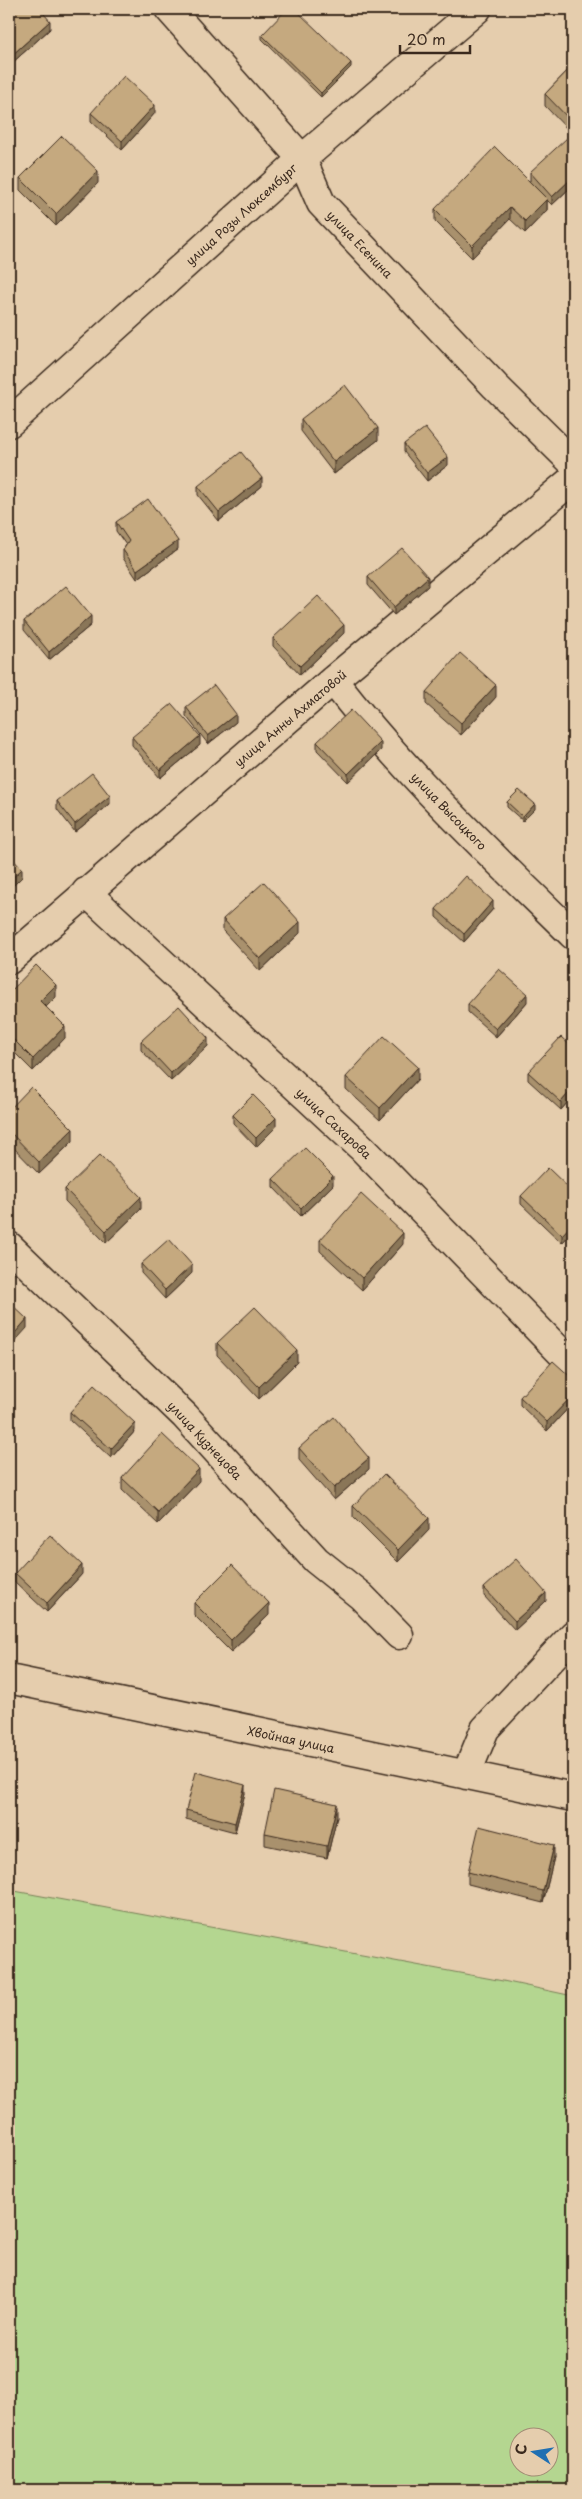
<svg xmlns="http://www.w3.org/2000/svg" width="582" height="2499" font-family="'Playpen Sans',sans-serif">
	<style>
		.green { fill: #b4d690; stroke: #788057; fill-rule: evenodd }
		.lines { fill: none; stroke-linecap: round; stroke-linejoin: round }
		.minor-casing { stroke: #3b2a1e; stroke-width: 31 }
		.minor { stroke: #e5cdad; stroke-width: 28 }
		.wall { fill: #a9916d; stroke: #3b2a1e }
		.shaded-wall { fill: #8a7659; stroke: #3b2a1e }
		.building { fill: #c5a97f; stroke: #3b2a1e }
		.labels { text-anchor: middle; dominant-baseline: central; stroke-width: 4; stroke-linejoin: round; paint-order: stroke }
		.street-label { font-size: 12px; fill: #3b2a1e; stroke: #e5cdad }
	</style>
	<rect width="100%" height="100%" fill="#e5cdad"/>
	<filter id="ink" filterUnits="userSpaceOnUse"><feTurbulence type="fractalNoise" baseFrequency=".02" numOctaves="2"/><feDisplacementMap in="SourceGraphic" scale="10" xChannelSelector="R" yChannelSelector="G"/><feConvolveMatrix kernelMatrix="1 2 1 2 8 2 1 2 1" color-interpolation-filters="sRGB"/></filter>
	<g filter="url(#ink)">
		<path class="green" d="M 9,1890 L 503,1981 L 573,1996 L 573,2490 L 9,2490 ZM 520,2436 L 550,2436 L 550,2466 L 520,2466 Z"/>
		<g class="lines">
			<defs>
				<path id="minor" d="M 169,9 L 302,159 L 321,203 L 495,386 L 573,463
					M 9,423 L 302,159 L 477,9
					M 333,680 C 404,773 490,853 573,935
					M 86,892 L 363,1149 L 573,1365
					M 9,960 L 333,680 L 573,479
					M 9,1246 L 185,1416 L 316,1560 L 361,1596 L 399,1635
					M 9,1679 L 573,1797
					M 466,1775 L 485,1729 L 573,1635"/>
			</defs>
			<use href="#minor" class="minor-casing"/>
			<use href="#minor" class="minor"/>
		</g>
		<path class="wall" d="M 9,13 L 50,29 L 12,63 L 9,59 Z
			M 262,35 L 351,67 L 321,97 L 262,39 Z
			M 573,65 L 573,135 L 545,106 L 545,94 Z
			M 91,113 L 155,113 L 122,150 L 91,121 Z
			M 573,145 L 573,185 L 552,205 L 547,200 L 547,210 L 525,233 L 510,219 L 472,258 L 435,221 L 435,209 L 530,181 L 530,172 Z
			M 20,178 L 98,183 L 56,226 L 20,190 Z
			M 301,419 L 378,440 L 334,474 L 301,431 Z
			M 404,444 L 448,465 L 427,481 L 404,452 Z
			M 198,486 L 262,486 L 219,521 L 198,495 Z
			M 116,522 L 178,549 L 137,579 L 123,558 L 123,550 L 126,545 L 116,531 Z
			M 573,566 L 573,581 L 570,578 L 570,569 Z
			M 368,577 L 428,586 L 394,615 L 368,585 Z
			M 24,621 L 91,625 L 49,660 L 24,630 Z
			M 344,633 L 300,675 L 273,646 L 273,638 Z
			M 426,692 L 496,697 L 461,735 L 426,704 Z
			M 186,707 L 236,722 L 208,744 L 186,716 Z
			M 132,737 L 200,745 L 160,778 L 132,745 Z
			M 317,742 L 381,750 L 348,782 L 317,750 Z
			M 57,801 L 110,804 L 75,832 L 57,809 Z
			M 507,802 L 535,809 L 523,821 L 507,807 Z
			M 436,909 L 493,909 L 464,942 L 436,917 Z
			M 223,919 L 300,933 L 260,971 L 223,931 Z
			M 9,993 L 56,997 L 46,1007 L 65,1038 L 33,1071 L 10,1048 L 9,1049 Z
			M 527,1002 L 496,1037 L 468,1012 L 468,1004 Z
			M 141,1041 L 208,1046 L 171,1081 L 141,1050 Z
			M 573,1048 L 573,1096 L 561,1110 L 528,1080 L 528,1072 Z
			M 346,1077 L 418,1079 L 380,1120 L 346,1089 Z
			M 9,1110 L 73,1141 L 39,1174 L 9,1143 Z
			M 233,1115 L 276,1127 L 256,1147 L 233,1123 Z
			M 273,1179 L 333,1185 L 301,1216 L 273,1187 Z
			M 65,1189 L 141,1209 L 106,1243 L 65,1201 Z
			M 573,1192 L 573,1231 L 562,1243 L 521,1204 L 521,1196 Z
			M 320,1240 L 403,1244 L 362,1290 L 320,1251 Z
			M 141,1264 L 192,1273 L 165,1299 L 141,1273 Z
			M 217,1343 L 297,1362 L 259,1399 L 217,1355 Z
			M 573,1379 L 573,1403 L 547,1431 L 520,1405 L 520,1397 Z
			M 70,1412 L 135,1431 L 111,1458 L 70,1420 Z
			M 299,1448 L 369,1469 L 334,1500 L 299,1460 Z
			M 122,1478 L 199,1481 L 158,1524 L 122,1490 Z
			M 353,1506 L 429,1530 L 398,1562 L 353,1517 Z
			M 15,1573 L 82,1574 L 47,1612 L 15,1582 Z
			M 484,1588 L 546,1601 L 515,1630 L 484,1596 Z
			M 194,1603 L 269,1615 L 231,1652 L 194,1615 Z
			M 245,1793 L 235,1832 L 186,1819 L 186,1810 Z
			M 337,1816 L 327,1858 L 265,1845 L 265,1833 Z
			M 554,1857 L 543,1903 L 468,1884 L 468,1872 Z"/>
		<path class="shaded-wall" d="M 388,9 L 393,9 L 388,13 Z
			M 50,21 L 50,29 L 12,63 L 12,55 Z
			M 351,63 L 351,67 L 321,97 L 321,93 Z
			M 155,105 L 155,113 L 122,150 L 122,141 Z
			M 98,171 L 98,183 L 56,226 L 56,214 Z
			M 573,177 L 573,185 L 552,205 L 552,197 Z
			M 547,199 L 547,210 L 525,233 L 525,221 Z
			M 510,207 L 510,219 L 472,258 L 472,246 Z
			M 378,428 L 378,440 L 334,474 L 334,462 Z
			M 448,457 L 448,465 L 427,481 L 427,473 Z
			M 262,478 L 262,486 L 219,521 L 219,512 Z
			M 178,541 L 178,549 L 137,579 L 137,570 Z
			M 428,577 L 428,586 L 394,615 L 394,607 Z
			M 91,616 L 91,625 L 49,660 L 49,652 Z
			M 344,625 L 344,633 L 300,675 L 300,666 Z
			M 496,685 L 496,697 L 461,735 L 461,723 Z
			M 236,714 L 236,722 L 208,744 L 208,736 Z
			M 200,736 L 200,745 L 160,778 L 160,770 Z
			M 381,742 L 381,750 L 348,782 L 348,774 Z
			M 110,796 L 110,804 L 75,832 L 75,824 Z
			M 535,804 L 535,809 L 523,821 L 523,817 Z
			M 22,869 L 22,877 L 9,890 L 9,881 Z
			M 493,901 L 493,909 L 464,942 L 464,934 Z
			M 300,922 L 300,933 L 260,971 L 260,959 Z
			M 56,985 L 56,997 L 40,1013 L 40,1001 Z
			M 527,994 L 527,1002 L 496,1037 L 496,1029 Z
			M 65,1026 L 65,1038 L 33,1071 L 33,1059 Z
			M 10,1036 L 10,1048 L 9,1049 L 9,1037 Z
			M 208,1038 L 208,1046 L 171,1081 L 171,1073 Z
			M 418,1067 L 418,1079 L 380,1120 L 380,1108 Z
			M 573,1088 L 573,1096 L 561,1110 L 561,1102 Z
			M 276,1118 L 276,1127 L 256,1147 L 256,1138 Z
			M 73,1129 L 73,1141 L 39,1174 L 39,1162 Z
			M 333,1176 L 333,1185 L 301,1216 L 301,1208 Z
			M 141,1197 L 141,1209 L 106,1243 L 106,1231 Z
			M 573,1223 L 573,1231 L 562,1243 L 562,1235 Z
			M 403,1233 L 403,1244 L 362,1290 L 362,1278 Z
			M 192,1265 L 192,1273 L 165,1299 L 165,1290 Z
			M 27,1319 L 27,1328 L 9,1348 L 9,1340 Z
			M 297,1350 L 297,1362 L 259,1399 L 259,1387 Z
			M 573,1395 L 573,1403 L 547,1431 L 547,1422 Z
			M 135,1423 L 135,1431 L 111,1458 L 111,1449 Z
			M 369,1458 L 369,1469 L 334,1500 L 334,1488 Z
			M 199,1469 L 199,1481 L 158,1524 L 158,1512 Z
			M 429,1518 L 429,1530 L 398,1562 L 398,1550 Z
			M 82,1565 L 82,1574 L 47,1612 L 47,1603 Z
			M 546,1593 L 546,1601 L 515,1630 L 515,1621 Z
			M 269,1603 L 269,1615 L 231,1652 L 231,1640 Z
			M 12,1717 L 12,1731 L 9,1748 L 9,1734 Z
			M 245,1785 L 245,1793 L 235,1832 L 235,1823 Z
			M 337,1804 L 337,1816 L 327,1858 L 327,1846 Z
			M 554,1845 L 554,1857 L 543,1903 L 543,1891 Z"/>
		<path class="building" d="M 14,9 L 40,9 L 50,21 L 12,55 L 9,51 L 9,13 Z
			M 287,9 L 295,9 L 351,63 L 321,93 L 262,35 Z
			M 573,65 L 573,123 L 545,94 Z
			M 124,76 L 155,105 L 122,141 L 91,113 Z
			M 62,136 L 98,171 L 56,214 L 20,178 Z
			M 567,138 L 573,145 L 573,177 L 552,197 L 530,172 Z
			M 495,147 L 547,199 L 525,221 L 510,207 L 472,246 L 435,209 Z
			M 345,385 L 378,428 L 334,462 L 301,419 Z
			M 425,428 L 448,457 L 427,473 L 404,444 Z
			M 241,452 L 262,478 L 219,512 L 198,486 Z
			M 148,499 L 178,541 L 137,570 L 123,550 L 129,541 L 116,522 Z
			M 402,548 L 428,577 L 394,607 L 368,577 Z
			M 573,566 L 573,573 L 570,569 Z
			M 66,586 L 91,616 L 49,652 L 24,621 Z
			M 318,596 L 344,625 L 300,666 L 273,638 Z
			M 460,653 L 496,685 L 461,723 L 426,692 Z
			M 214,685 L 236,714 L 208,736 L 186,707 Z
			M 172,704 L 200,736 L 160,770 L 132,737 Z
			M 351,710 L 381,742 L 348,774 L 317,742 Z
			M 92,773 L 110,796 L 75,824 L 57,801 Z
			M 519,790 L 535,804 L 523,817 L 507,802 Z
			M 9,855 L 22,869 L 9,881 Z
			M 466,876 L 493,901 L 464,934 L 436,909 Z
			M 264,882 L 300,922 L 260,959 L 223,919 Z
			M 36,965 L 56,985 L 40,1001 L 65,1026 L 33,1059 L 10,1036 L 9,1037 L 9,993 Z
			M 499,969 L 527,994 L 496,1029 L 468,1004 Z
			M 179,1006 L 208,1038 L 171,1073 L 141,1041 Z
			M 384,1036 L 418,1067 L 380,1108 L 346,1077 Z
			M 561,1037 L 573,1048 L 573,1088 L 561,1102 L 528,1072 Z
			M 31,1087 L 73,1129 L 39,1162 L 9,1131 L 9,1110 Z
			M 253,1095 L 276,1118 L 256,1138 L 233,1115 Z
			M 305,1148 L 333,1176 L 301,1208 L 273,1179 Z
			M 100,1155 L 141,1197 L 106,1231 L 65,1189 Z
			M 548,1168 L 573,1192 L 573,1223 L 562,1235 L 521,1196 Z
			M 361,1194 L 403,1233 L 362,1278 L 320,1240 Z
			M 169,1239 L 192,1265 L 165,1290 L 141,1264 Z
			M 9,1302 L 27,1319 L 9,1340 Z
			M 255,1307 L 297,1350 L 259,1387 L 217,1343 Z
			M 553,1361 L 573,1379 L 573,1395 L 547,1422 L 520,1397 Z
			M 94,1385 L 135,1423 L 111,1449 L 70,1412 Z
			M 334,1417 L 369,1458 L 334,1488 L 299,1448 Z
			M 162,1434 L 199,1469 L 158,1512 L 122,1478 Z
			M 384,1474 L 429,1518 L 398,1550 L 353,1506 Z
			M 50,1535 L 82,1565 L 47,1603 L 15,1573 Z
			M 516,1559 L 546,1593 L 515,1621 L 484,1588 Z
			M 232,1565 L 269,1603 L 231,1640 L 194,1603 Z
			M 9,1716 L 12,1717 L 9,1734 Z
			M 196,1772 L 245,1785 L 235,1823 L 186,1810 Z
			M 274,1790 L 337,1804 L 327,1846 L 265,1833 Z
			M 479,1826 L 554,1845 L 543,1891 L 468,1872 Z"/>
	</g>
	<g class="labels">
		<g class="street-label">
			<text transform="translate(241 214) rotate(-42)">улица Розы Люксембург</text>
			<text transform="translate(360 244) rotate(46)">улица Есенина</text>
			<text transform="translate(290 718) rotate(-40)">улица Анны Ахматовой</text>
			<text transform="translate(449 811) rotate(46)">улица Высоцкого</text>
			<text transform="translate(334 1123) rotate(43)">улица Сахарова</text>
			<text transform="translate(205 1440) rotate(47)">улица Кузнецова</text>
			<text transform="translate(291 1739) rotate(12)">Хвойная улица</text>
		</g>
	</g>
	<rect width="582" height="2499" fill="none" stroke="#e5cdad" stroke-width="30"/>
	<rect x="15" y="15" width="552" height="2469" fill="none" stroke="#3b2a1e" stroke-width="2" filter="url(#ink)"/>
	<g transform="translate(534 2452) rotate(282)"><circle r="24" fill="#e5cdad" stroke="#a18c74"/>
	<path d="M0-4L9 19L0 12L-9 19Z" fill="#1f6fb2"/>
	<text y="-8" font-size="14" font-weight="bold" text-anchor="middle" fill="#3b2a1e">С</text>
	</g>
	<path d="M400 45v8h70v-8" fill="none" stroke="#3b2a1e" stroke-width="2.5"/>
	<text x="407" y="45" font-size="15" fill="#3b2a1e" stroke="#e5cdad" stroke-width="4" paint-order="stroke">20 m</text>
</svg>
